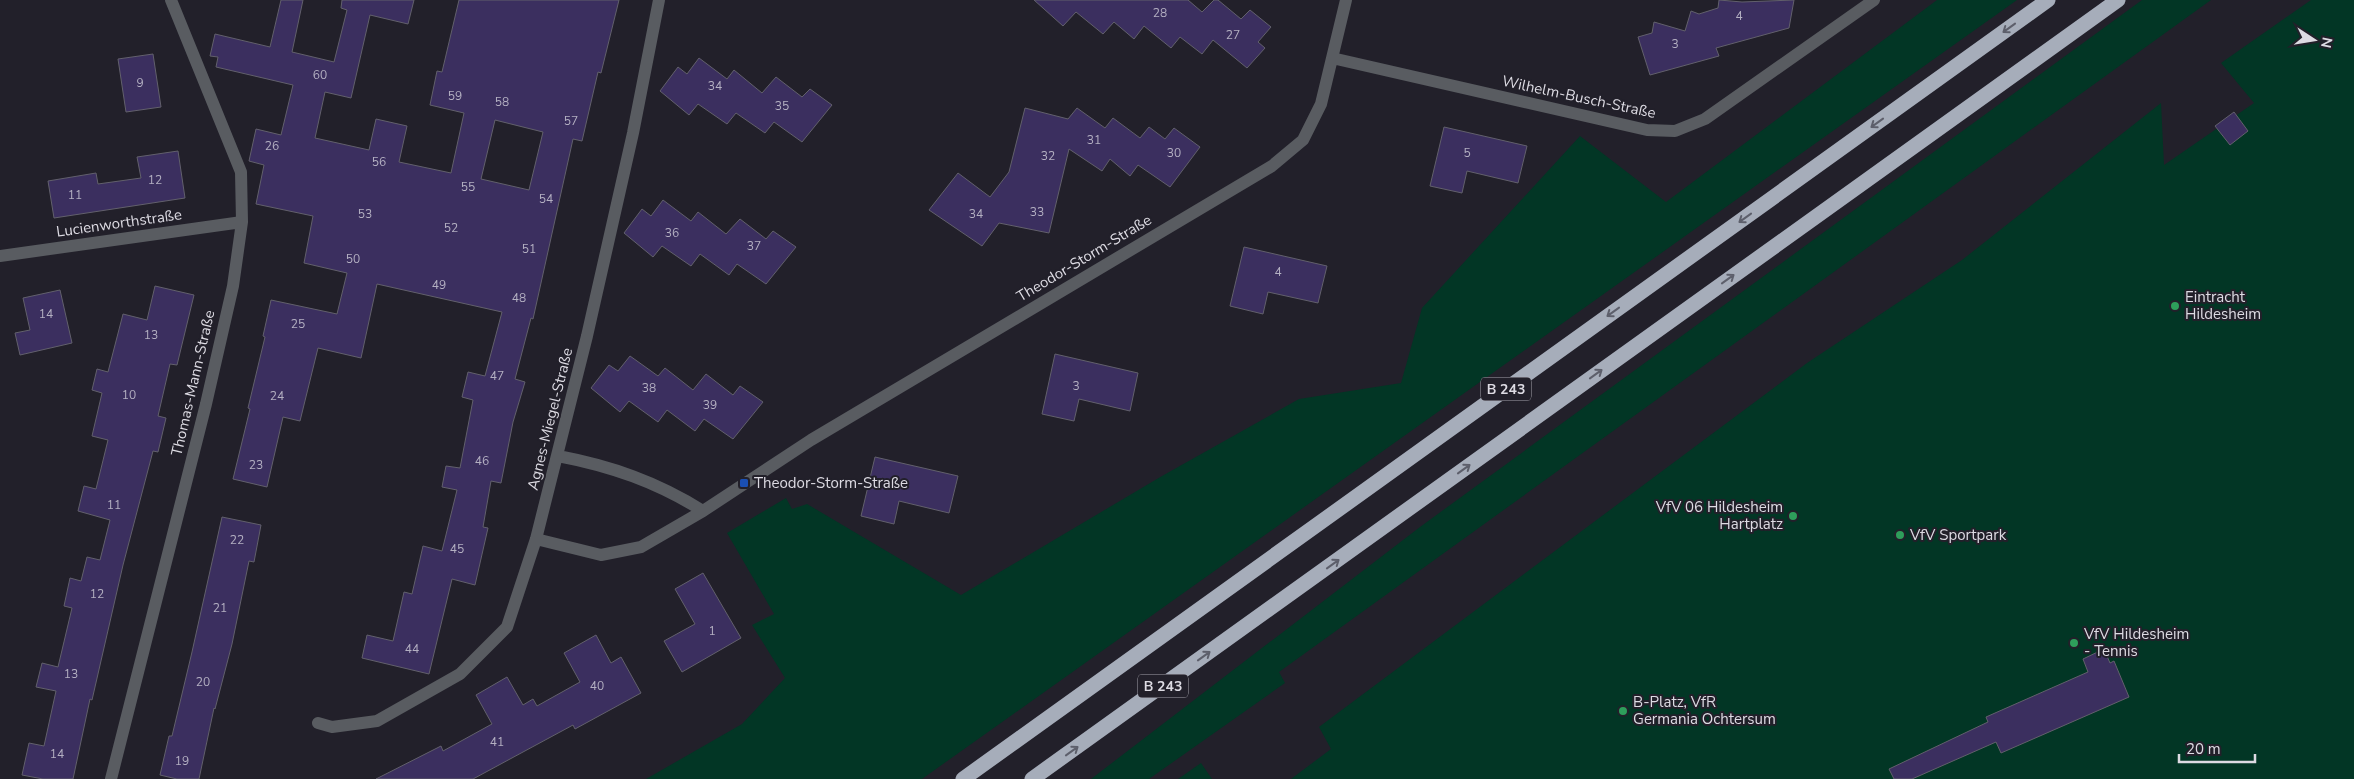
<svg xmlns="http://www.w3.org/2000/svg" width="2354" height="779" font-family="'Nunito Sans',sans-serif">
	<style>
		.green { fill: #023625 }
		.building { fill: #3b2f5f; stroke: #62606c; fill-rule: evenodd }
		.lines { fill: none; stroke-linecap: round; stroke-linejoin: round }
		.minor { stroke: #595c61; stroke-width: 12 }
		.highway { stroke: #a6adba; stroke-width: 15 }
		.oneway { stroke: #5d5f6b }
		.leisure-dot { fill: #2e9e5b; stroke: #22202a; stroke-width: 2 }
		.transit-dot { fill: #1a4fb4; stroke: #22202a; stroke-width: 2 }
		.labels { text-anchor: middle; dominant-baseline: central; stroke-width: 4; stroke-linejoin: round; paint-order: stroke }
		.number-label { font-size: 12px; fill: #b4b0c2 }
		.shield { fill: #22202a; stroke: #a5a3ac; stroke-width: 1 }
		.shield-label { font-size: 14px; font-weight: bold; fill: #dddbe3 }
		.street-label { font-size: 15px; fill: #dddbe3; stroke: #22202a }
		.poi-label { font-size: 15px; fill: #dddbe3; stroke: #22202a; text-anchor: start }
	</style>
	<rect width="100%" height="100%" fill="#22202a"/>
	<path class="green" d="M 1937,0 L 2017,0 L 922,779 L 646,779 L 742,724 L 785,678 L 752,625 L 774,614 L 727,533 L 786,498 L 792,509 L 807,504 L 961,595 L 1162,476 L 1299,399 L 1401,383 L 1422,308 L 1580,136 L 1666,202 Z
		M 2142,0 L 2211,0 L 1279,672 L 1285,683 L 1149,779 L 1091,779 L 1420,527 Z
		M 2311,0 L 2354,0 L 2354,779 L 1291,779 L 1331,749 L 1319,727 L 1807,363 L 1962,260 L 2161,103 L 2164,165 L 2254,103 L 2221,63 Z
		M 1201,763 L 1212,779 L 1178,779 Z"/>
	<path class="building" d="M 281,0 L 303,0 L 292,52 L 334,62 L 347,10 L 341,8 L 342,0 L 414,0 L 408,24 L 370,15 L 351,98 L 325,92 L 315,138 L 369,150 L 376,119 L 407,126 L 399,162 L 451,173 L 464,113 L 430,105 L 437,71 L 442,72 L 459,0 L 619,0 L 601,73 L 598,72 L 582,141 L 573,139 L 533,319 L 531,318 L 515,379 L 525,382 L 513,422 L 501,483 L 491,481 L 483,527 L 488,528 L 475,585 L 452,579 L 429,674 L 362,658 L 367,635 L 393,641 L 404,592 L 412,594 L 423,546 L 442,551 L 457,490 L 442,487 L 446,466 L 460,468 L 473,400 L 462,397 L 468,372 L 485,376 L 502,312 L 377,284 L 361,358 L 318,348 L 300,421 L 283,417 L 267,487 L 233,479 L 250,409 L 248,408 L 265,337 L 263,336 L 271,300 L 337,314 L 347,273 L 304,263 L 313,216 L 256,204 L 264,165 L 249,161 L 256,129 L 281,135 L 293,85 L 216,67 L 218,57 L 210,56 L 215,34 L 270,47 ZM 495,120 L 543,132 L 529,190 L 481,179 Z
		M 1034,0 L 1188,0 L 1202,12 L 1214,0 L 1218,0 L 1241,19 L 1250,10 L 1271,27 L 1258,42 L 1265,48 L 1247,68 L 1213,40 L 1202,54 L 1180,37 L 1171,48 L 1144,26 L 1134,39 L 1114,22 L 1103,34 L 1076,12 L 1063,26 Z
		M 1719,0 L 1742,2 L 1794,0 L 1789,28 L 1716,48 L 1719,56 L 1650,75 L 1638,37 L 1652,33 L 1654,22 L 1685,31 L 1691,11 L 1699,14 L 1718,8 Z
		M 153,54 L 161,107 L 126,112 L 118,59 Z
		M 699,58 L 727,79 L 734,70 L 762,93 L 776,77 L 802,97 L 810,89 L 832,105 L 802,142 L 774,122 L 765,133 L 736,113 L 727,124 L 698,104 L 689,115 L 660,91 L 678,67 L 687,74 Z
		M 1025,108 L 1068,119 L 1077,108 L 1105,128 L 1113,118 L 1140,138 L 1149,127 L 1165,139 L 1174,128 L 1200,147 L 1170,187 L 1138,165 L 1130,176 L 1110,159 L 1102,171 L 1069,149 L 1049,233 L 999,223 L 982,246 L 929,210 L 958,173 L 990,197 L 1009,172 Z
		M 2234,112 L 2248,131 L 2230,145 L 2215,126 Z
		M 1444,127 L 1527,146 L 1518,183 L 1467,171 L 1462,193 L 1430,186 Z
		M 178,151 L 185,198 L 54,218 L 48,181 L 96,173 L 98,184 L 141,178 L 137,157 Z
		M 663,200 L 691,221 L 698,212 L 726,234 L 740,219 L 766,239 L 773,231 L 796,247 L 766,284 L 737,264 L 729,275 L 700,254 L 691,266 L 662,246 L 653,257 L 624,233 L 642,209 L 651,216 Z
		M 1244,247 L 1327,266 L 1318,303 L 1268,292 L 1263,314 L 1230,306 Z
		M 155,286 L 194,295 L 177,365 L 170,364 L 158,416 L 166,418 L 158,452 L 153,451 L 123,565 L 92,700 L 90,699 L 73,779 L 43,779 L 22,775 L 29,743 L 44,746 L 56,691 L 36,687 L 42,663 L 58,667 L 72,608 L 64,606 L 70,578 L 81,581 L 87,557 L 100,560 L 110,520 L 78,511 L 84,486 L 96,489 L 108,440 L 92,436 L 102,393 L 92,390 L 97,369 L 108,372 L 123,314 L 147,320 Z
		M 60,290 L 72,343 L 20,355 L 15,333 L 30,330 L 23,298 Z
		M 1055,354 L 1138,373 L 1130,411 L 1079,399 L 1074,421 L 1042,414 Z
		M 630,356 L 658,376 L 665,368 L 693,390 L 706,374 L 733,395 L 740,386 L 763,402 L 733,439 L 704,419 L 695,431 L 667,410 L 658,422 L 629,401 L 620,412 L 591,388 L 609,365 L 618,371 Z
		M 875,457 L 958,476 L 949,513 L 899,501 L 894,524 L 861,516 Z
		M 222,517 L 261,525 L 254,562 L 249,561 L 232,644 L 215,709 L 214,708 L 199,779 L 177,779 L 160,775 L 169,736 L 172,736 L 192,652 Z
		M 703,573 L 741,638 L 682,672 L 664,641 L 695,624 L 675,589 Z
		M 596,635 L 611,663 L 621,657 L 641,693 L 575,729 L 573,725 L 473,779 L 376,779 L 441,746 L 443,751 L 492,724 L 476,695 L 507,677 L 523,705 L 533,699 L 537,706 L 580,682 L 564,653 Z
		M 2104,649 L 2110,663 L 2114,661 L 2129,697 L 2001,753 L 1996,742 L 1912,779 L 1894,779 L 1889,769 L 1988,722 L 1986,717 L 2088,672 L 2083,659 Z"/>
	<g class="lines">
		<path class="minor" d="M 1332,58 L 1647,130 L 1675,131 L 1705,119 L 1874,0
			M 0,256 L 242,222
			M 558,456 C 611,466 657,482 703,511
			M 536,539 L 601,555 L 641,547 L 703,511 L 811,440 L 1272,166 L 1303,140 L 1321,104 L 1346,0
			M 318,723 L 332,727 L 377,721 L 460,674 L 507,627 L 536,539 L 587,336 L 633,133 L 659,0
			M 111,779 L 206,404 L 233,286 L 242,222 L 241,172 L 171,0"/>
		<path class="highway" d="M 963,779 L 2048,0
			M 1032,779 L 2118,0"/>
	</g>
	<defs><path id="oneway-shaft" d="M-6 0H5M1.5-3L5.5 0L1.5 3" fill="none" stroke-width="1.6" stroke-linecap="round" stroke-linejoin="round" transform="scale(1.25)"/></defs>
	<g class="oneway">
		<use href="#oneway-shaft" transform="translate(2009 28) rotate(144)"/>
		<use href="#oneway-shaft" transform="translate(1877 123) rotate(144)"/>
		<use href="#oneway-shaft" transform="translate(1745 218) rotate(144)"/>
		<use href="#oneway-shaft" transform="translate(1728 279) rotate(-36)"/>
		<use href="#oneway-shaft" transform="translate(1613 312) rotate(144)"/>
		<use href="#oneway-shaft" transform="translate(1596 374) rotate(-36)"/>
		<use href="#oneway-shaft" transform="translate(1464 469) rotate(-36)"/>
		<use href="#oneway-shaft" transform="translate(1333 564) rotate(-36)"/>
		<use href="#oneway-shaft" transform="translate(1204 656) rotate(-36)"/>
		<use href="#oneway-shaft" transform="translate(1072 751) rotate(-36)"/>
	</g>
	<g class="leisure-dot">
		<circle cx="2175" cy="306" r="5"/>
		<circle cx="1793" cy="516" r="5"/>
		<circle cx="1900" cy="535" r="5"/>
		<circle cx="2074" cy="643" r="5"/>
		<circle cx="1623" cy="711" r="5"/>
	</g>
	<rect class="transit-dot" x="739" y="478" width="10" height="10" rx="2.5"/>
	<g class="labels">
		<g class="number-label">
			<text x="1160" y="13">28</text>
			<text x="1739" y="16">4</text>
			<text x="1233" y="35">27</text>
			<text x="1675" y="44">3</text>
			<text x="320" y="75">60</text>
			<text x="140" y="83">9</text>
			<text x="715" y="86">34</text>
			<text x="455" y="96">59</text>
			<text x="502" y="102">58</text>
			<text x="782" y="106">35</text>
			<text x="571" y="121">57</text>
			<text x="1094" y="140">31</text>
			<text x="272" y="146">26</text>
			<text x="1174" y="153">30</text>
			<text x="1467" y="153">5</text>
			<text x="1048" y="156">32</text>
			<text x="379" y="162">56</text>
			<text x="155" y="180">12</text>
			<text x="468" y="187">55</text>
			<text x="75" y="195">11</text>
			<text x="546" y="199">54</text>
			<text x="1037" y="212">33</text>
			<text x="365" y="214">53</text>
			<text x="976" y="214">34</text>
			<text x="451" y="228">52</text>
			<text x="672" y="233">36</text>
			<text x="754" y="246">37</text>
			<text x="529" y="249">51</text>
			<text x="353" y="259">50</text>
			<text x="1278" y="272">4</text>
			<text x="439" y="285">49</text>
			<text x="519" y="298">48</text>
			<text x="46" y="314">14</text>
			<text x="298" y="324">25</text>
			<text x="151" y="335">13</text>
			<text x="497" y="376">47</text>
			<text x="1076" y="386">3</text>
			<text x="649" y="388">38</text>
			<text x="129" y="395">10</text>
			<text x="277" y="396">24</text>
			<text x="710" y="405">39</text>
			<text x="482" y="461">46</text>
			<text x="256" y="465">23</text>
			<text x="114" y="505">11</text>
			<text x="237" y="540">22</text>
			<text x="457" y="549">45</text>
			<text x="97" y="594">12</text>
			<text x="220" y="608">21</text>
			<text x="712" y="631">1</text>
			<text x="412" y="649">44</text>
			<text x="71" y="674">13</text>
			<text x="203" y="682">20</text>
			<text x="597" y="686">40</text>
			<text x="497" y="742">41</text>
			<text x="57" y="754">14</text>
			<text x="182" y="761">19</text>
		</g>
		<g class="shield">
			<rect x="1481" y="377.5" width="50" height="23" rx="4"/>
			<rect x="1138" y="674.5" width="50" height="23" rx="4"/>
		</g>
		<g class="shield-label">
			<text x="1506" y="389">B 243</text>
			<text x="1163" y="686">B 243</text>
		</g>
		<g class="street-label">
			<text transform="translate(1579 97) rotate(12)">Wilhelm-Busch-Straße</text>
			<text transform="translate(119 223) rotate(-8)">Lucienworthstraße</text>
			<text transform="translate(1084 258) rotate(-31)">Theodor-Storm-Straße</text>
			<text transform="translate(193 383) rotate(-77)">Thomas-Mann-Straße</text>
			<text transform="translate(550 419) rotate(-76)">Agnes-Miegel-Straße</text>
		</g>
		<g class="poi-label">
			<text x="2185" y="297">Eintracht<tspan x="2185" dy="17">Hildesheim</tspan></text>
			<text x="754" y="483">Theodor-Storm-Straße</text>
			<text x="1783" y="507" text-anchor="end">VfV 06 Hildesheim<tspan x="1783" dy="17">Hartplatz</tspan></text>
			<text x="1910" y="535">VfV Sportpark</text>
			<text x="2084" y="634">VfV Hildesheim<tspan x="2084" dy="17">- Tennis</tspan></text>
			<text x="1633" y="702">B-Platz, VfR<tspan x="1633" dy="17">Germania Ochtersum</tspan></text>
		</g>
	</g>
	<g transform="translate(2314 40) rotate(102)" stroke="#22202a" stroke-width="4" paint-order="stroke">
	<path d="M0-4L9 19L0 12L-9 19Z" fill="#dddbe3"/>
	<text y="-8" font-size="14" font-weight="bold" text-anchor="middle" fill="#dddbe3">N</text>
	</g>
	<path d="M2179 754v8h76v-8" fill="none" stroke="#dddbe3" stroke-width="2.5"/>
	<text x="2186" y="754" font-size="15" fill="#dddbe3" stroke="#22202a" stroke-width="4" paint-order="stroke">20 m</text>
</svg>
